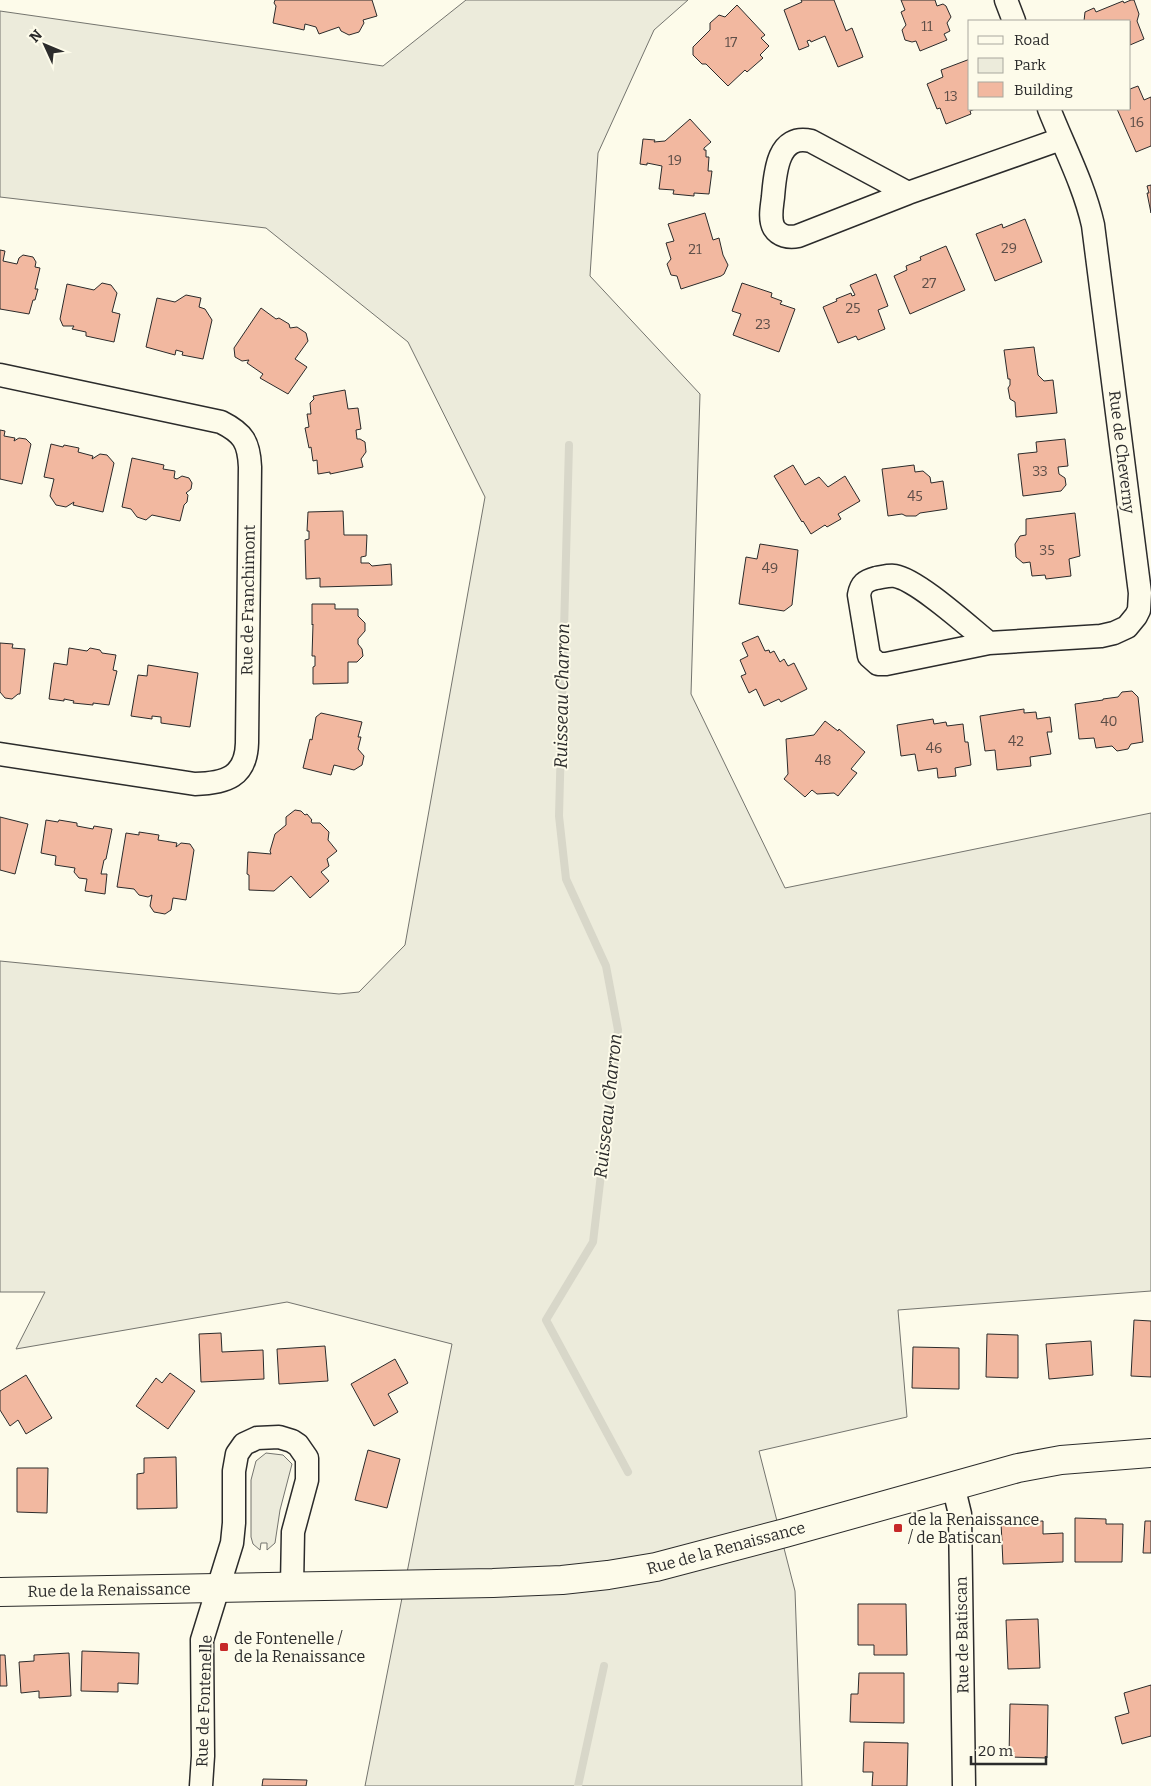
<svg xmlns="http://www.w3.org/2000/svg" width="1151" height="1786" font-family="Bitter,serif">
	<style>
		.green { fill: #ecebdb; stroke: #74746e }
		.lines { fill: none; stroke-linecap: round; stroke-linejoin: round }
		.stream { stroke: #d8d7c9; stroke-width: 8 }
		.building { fill: #f2b8a0; stroke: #2b2b2b }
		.minor-casing { stroke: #2b2b2b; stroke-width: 25 }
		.tertiary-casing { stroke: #2b2b2b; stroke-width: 30 }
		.minor { stroke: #fdfbea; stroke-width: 22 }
		.tertiary { stroke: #fdfbea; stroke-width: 28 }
		.poi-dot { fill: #c62828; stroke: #fdfbea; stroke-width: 2 }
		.labels { text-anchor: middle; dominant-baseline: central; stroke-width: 4; stroke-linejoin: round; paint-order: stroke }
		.number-label { font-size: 14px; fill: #5d4e48 }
		.street-label { font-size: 16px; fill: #2b2b2b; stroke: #fdfbea }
		.poi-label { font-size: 16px; fill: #2b2b2b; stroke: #fdfbea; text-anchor: start }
		.water-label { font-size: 18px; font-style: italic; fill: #2b2b2b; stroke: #fdfbea }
	</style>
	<rect width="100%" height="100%" fill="#fdfbea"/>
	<path class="green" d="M 466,0 L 688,0 L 654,30 L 598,153 L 590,276 L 700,394 L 691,694 L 785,888 L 1151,813 L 1151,1291 L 898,1310 L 907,1417 L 759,1451 L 795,1591 L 802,1786 L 365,1786 L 452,1344 L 287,1302 L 16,1349 L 45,1292 L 0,1292 L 0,961 L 339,994 L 359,992 L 405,945 L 485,497 L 408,342 L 266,228 L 0,197 L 0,11 L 383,66 Z
		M 266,1453 L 283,1455 L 292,1464 L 280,1510 L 275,1543 L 267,1550 L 267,1543 L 261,1543 L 260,1550 L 253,1544 L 251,1537 L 251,1480 L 256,1461 Z"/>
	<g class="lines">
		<path class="stream" d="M 569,445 L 559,816 L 566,879 L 606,966 L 618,1030 L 593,1242 L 546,1320 L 628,1472
			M 578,1786 L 604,1666"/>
	</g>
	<path class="building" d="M 275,0 L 372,0 L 377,16 L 363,20 L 364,23 L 359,32 L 349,35 L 341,31 L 339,27 L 319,34 L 316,27 L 305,24 L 304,30 L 273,23 L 276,6 L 274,3 Z
		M 801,0 L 834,0 L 846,31 L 852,28 L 863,57 L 838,67 L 825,36 L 811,42 L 810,40 L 807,41 L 809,46 L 799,50 L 784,10 L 802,2 Z
		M 901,0 L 935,0 L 937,6 L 943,4 L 946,6 L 951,17 L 947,23 L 950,31 L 944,34 L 947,40 L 920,51 L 916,41 L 912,42 L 905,40 L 902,30 L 906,25 L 901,12 L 905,10 Z
		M 1131,0 L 1134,0 L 1139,14 L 1137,21 L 1144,39 L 1130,45 L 1130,21 L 1084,21 L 1085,12 L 1094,8 L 1096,12 L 1123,1 L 1124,3 Z
		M 737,5 L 765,35 L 761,38 L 769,46 L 760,55 L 763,58 L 747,72 L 745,70 L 728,86 L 706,64 L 702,64 L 693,55 L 693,47 L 710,30 L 710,23 L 719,15 L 725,17 Z
		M 970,59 L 970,109 L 975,109 L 970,111 L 971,114 L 946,124 L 940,108 L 937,109 L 927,84 L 943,77 L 941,70 Z
		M 1138,86 L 1144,100 L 1151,97 L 1151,146 L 1136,152 L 1117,109 L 1130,109 L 1130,89 Z
		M 690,119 L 711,142 L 704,148 L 704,150 L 706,150 L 706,157 L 709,157 L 708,171 L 712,171 L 709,194 L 694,193 L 694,196 L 673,194 L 674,190 L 659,189 L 662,166 L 647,163 L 647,165 L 640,164 L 643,139 L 655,140 L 654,142 L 665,141 Z
		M 1151,185 L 1151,213 L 1147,193 L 1149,193 L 1147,186 Z
		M 705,213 L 713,240 L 719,238 L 723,255 L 728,265 L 724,274 L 721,276 L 681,289 L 677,276 L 671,275 L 667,264 L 671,259 L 666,243 L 674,241 L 668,224 Z
		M 1025,219 L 1042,262 L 995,281 L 976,234 L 1002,224 L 1003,228 Z
		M 946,246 L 965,290 L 910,314 L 894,276 L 907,270 L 906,266 L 921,260 L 920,257 Z
		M 0,250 L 5,251 L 3,261 L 17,264 L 19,258 L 23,255 L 33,257 L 36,262 L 35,267 L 40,268 L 35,289 L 38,289 L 35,300 L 33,300 L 29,314 L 0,309 Z
		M 876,274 L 888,306 L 878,310 L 885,329 L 858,340 L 856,336 L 838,343 L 823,307 L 837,301 L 836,299 L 851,293 L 852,296 L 855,295 L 850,285 Z
		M 102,283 L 111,285 L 117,293 L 112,312 L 120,314 L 114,342 L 86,336 L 86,332 L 72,329 L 74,326 L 63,326 L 60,319 L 67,284 L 94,290 Z
		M 742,283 L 772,293 L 771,297 L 782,301 L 780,304 L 795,309 L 779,352 L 733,335 L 741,314 L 732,311 Z
		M 186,295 L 201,298 L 199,307 L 205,309 L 212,320 L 203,359 L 182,355 L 183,352 L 176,350 L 175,355 L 146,347 L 157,298 L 175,302 Z
		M 261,308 L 276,319 L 279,318 L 289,324 L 290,328 L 297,327 L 306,333 L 308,341 L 295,359 L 307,367 L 288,394 L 260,378 L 263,374 L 247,363 L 249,360 L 242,361 L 235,357 L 234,348 Z
		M 1034,347 L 1038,375 L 1044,381 L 1053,380 L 1057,413 L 1016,417 L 1015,402 L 1010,399 L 1008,388 L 1010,385 L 1010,379 L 1008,379 L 1004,350 Z
		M 345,390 L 348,409 L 358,408 L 361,429 L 356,430 L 357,439 L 360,439 L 365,442 L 366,452 L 361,459 L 363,467 L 330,474 L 330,472 L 318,474 L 317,460 L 313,461 L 311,447 L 309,448 L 305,428 L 309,427 L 307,414 L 311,414 L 310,403 L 314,399 L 313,396 Z
		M 0,430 L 5,431 L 4,436 L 15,438 L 14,441 L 19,438 L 26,439 L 31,444 L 22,484 L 0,479 Z
		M 1065,439 L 1068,466 L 1058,467 L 1059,474 L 1065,478 L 1066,485 L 1061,491 L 1023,496 L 1018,454 L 1037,452 L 1036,442 Z
		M 51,444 L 63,447 L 64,445 L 79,448 L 78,452 L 93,456 L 92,459 L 100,454 L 107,455 L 114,463 L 103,512 L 73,505 L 74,502 L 66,507 L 56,505 L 50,496 L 54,479 L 44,477 Z
		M 132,458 L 164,465 L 163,469 L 175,471 L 174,478 L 177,479 L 182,476 L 189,478 L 192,483 L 191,489 L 186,493 L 188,495 L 187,502 L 184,505 L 180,521 L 152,515 L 146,520 L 137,517 L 131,509 L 122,507 Z
		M 793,465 L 805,485 L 819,477 L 828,487 L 845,476 L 860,501 L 838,514 L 841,519 L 827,527 L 825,525 L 811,534 L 803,521 L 802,522 L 774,476 Z
		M 914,465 L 915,472 L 923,471 L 930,477 L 931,483 L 943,481 L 947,509 L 920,513 L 916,516 L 906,516 L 902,514 L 888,516 L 882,469 Z
		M 343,511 L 344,535 L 367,535 L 366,556 L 361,557 L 361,563 L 369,563 L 372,566 L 391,564 L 392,585 L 320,587 L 320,578 L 306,579 L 305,540 L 309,539 L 309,531 L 307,531 L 308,512 Z
		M 1075,513 L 1080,556 L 1069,559 L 1071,576 L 1046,579 L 1045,575 L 1032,576 L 1030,562 L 1023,563 L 1016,557 L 1015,544 L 1020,536 L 1026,535 L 1026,519 Z
		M 760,544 L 798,550 L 792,605 L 784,611 L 739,604 L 746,557 L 757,559 Z
		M 312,604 L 335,604 L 335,609 L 358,609 L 358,616 L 365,623 L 365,631 L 358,639 L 358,644 L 362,649 L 363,656 L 357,662 L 348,662 L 348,683 L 313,684 L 313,667 L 315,666 L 315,656 L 312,656 L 313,624 L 312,625 Z
		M 758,636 L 765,651 L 769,650 L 770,653 L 774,651 L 780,662 L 784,659 L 788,666 L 794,663 L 807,689 L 781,702 L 779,699 L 764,706 L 756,689 L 749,693 L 741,676 L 746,674 L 740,660 L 748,656 L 742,643 Z
		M 0,643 L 13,644 L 12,648 L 25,649 L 20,694 L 18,694 L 12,699 L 5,698 L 0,692 Z
		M 69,648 L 87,651 L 90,648 L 100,650 L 102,653 L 116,655 L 113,670 L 117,671 L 109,705 L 93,703 L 93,705 L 73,703 L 74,701 L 64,699 L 64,701 L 49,699 L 54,663 L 67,665 Z
		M 148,665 L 198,673 L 190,727 L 161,723 L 161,717 L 152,716 L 152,719 L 131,716 L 138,675 L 147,676 Z
		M 1132,691 L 1138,697 L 1143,742 L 1131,744 L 1128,749 L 1117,751 L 1112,746 L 1096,748 L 1094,738 L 1079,739 L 1075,704 L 1103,700 L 1103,699 L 1118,697 L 1122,692 Z
		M 1024,709 L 1024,713 L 1036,712 L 1037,719 L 1050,717 L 1052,732 L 1047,732 L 1051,754 L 1030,757 L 1031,766 L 997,770 L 995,750 L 985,751 L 980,716 Z
		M 321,713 L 362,722 L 358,737 L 361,737 L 358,749 L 364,756 L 362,765 L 354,770 L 334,765 L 331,775 L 303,768 L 310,739 L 312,740 L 316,717 Z
		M 933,719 L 934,724 L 946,722 L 947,726 L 963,724 L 965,742 L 968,742 L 971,765 L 955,768 L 956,776 L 938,778 L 937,768 L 918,771 L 915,754 L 901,756 L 897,725 Z
		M 825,721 L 838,731 L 839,729 L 865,752 L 851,769 L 857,773 L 838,796 L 834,793 L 817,794 L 812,790 L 805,797 L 784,779 L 788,774 L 786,739 L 814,735 Z
		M 295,810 L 301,811 L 305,815 L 307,814 L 312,820 L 311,821 L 312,823 L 320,823 L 329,832 L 328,840 L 337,851 L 327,859 L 329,866 L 321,872 L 329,881 L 310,898 L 291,876 L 274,891 L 249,890 L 249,875 L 247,874 L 248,852 L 271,854 L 270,851 L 275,834 L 286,825 L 286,817 Z
		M 0,817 L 28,824 L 15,874 L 0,870 Z
		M 46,820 L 58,822 L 59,820 L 77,823 L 77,826 L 93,829 L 94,826 L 112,829 L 106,859 L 104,860 L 101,874 L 107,874 L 105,894 L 85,891 L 87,879 L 79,878 L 74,872 L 75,868 L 55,865 L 56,856 L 41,853 Z
		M 139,832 L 159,835 L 158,840 L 177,843 L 176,847 L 181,843 L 190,844 L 194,850 L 186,900 L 173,898 L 171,910 L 165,914 L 154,912 L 150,906 L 152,895 L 148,897 L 139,895 L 134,889 L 117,887 L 126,833 L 139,835 Z
		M 1134,1320 L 1151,1321 L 1151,1377 L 1131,1376 Z
		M 221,1333 L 222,1352 L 263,1350 L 264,1379 L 201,1382 L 199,1334 Z
		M 987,1334 L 1018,1335 L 1018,1378 L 986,1377 Z
		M 1091,1341 L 1093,1375 L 1049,1379 L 1046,1344 Z
		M 325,1346 L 328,1381 L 279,1384 L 277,1349 Z
		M 913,1347 L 959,1348 L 959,1389 L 912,1388 Z
		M 395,1359 L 408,1383 L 388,1394 L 398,1412 L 374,1426 L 351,1384 Z
		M 170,1373 L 195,1391 L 168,1429 L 136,1406 L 156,1378 L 162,1383 Z
		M 26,1375 L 52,1418 L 26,1434 L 18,1420 L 10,1426 L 0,1410 L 0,1391 Z
		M 368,1450 L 400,1459 L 387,1508 L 355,1500 Z
		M 176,1457 L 177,1508 L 137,1509 L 137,1474 L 144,1473 L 144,1458 Z
		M 17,1468 L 48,1468 L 47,1513 L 17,1512 Z
		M 1075,1518 L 1106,1519 L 1106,1524 L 1123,1524 L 1122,1562 L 1075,1562 Z
		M 1043,1521 L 1043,1534 L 1063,1533 L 1063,1562 L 1003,1564 L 1001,1522 Z
		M 1145,1521 L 1151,1521 L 1151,1553 L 1143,1553 Z
		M 858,1604 L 906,1604 L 907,1655 L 874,1655 L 874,1645 L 858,1645 Z
		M 1038,1619 L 1040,1668 L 1008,1669 L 1006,1620 Z
		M 82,1651 L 139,1653 L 138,1684 L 118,1683 L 118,1692 L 81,1691 Z
		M 69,1653 L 71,1696 L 39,1698 L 39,1691 L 21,1693 L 19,1662 L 34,1661 L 34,1655 Z
		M 0,1655 L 5,1655 L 7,1686 L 0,1686 Z
		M 859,1673 L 904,1673 L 904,1723 L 850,1722 L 851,1694 L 858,1694 Z
		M 1151,1685 L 1151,1736 L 1122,1744 L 1115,1717 L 1129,1713 L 1124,1693 Z
		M 1010,1704 L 1048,1705 L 1047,1758 L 1009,1757 Z
		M 864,1742 L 908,1743 L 907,1786 L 872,1786 L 873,1772 L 863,1772 Z
		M 263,1779 L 307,1780 L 306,1786 L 262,1786 Z"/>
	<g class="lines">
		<defs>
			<path id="minor" d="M 1006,0 L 1014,21
				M 908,193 L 811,141 C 777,133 775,174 773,197 C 772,206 769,219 774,228 C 779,236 789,238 798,236 L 908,193 L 1061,139
				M 0,375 L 221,422 C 243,433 249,442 250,467 L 247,743 C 246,777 226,783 195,784 L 0,754
				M 989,643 C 969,627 918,580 895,576 C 889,575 883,577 876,578 C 865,581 861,584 859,595 L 869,656 L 878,664 L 886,664 L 989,643 L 1101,636 L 1114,633 L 1127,627 L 1136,616 L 1139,610 L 1140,593 L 1093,225 C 1084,185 1064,147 1049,109
				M 953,1485 L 960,1514 L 964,1786
				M 201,1786 L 203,1756 L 202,1640 L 232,1543 L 234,1523 L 234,1471 L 237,1454 L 244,1444 L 257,1438 L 279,1437 L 292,1441 L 298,1445 L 307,1458 L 307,1480 L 293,1532 L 292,1586"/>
			<path id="tertiary" d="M 0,1592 L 493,1583 L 562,1580 L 608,1575 L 656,1567 L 785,1533 L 1018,1468 L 1061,1460 L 1151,1453"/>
		</defs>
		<use href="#minor" class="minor-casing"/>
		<use href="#tertiary" class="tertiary-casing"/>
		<use href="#minor" class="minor"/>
		<use href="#tertiary" class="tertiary"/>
	</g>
	<g class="poi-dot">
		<rect x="893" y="1523" width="10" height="10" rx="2.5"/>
		<rect x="219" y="1642" width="10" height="10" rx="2.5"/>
	</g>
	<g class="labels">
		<g class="number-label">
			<text x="927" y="26">11</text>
			<text x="731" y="42">17</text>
			<text x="951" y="96">13</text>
			<text x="1137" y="122">16</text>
			<text x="675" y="160">19</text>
			<text x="1009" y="248">29</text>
			<text x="695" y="249">21</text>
			<text x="929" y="283">27</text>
			<text x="853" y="308">25</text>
			<text x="763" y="324">23</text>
			<text x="1040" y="471">33</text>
			<text x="915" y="496">45</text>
			<text x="1047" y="550">35</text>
			<text x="770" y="568">49</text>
			<text x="1109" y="721">40</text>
			<text x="1016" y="741">42</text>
			<text x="934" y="748">46</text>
			<text x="823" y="760">48</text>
		</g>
		<g class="street-label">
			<text transform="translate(1122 452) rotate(83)">Rue de Cheverny</text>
			<text transform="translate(248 600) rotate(-89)">Rue de Franchimont</text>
			<text transform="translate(726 1548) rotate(-15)">Rue de la Renaissance</text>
			<text transform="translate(109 1590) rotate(-1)">Rue de la Renaissance</text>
			<text transform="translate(962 1635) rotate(-91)">Rue de Batiscan</text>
			<text transform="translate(204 1701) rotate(-88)">Rue de Fontenelle</text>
		</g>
		<g class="poi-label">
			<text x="908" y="1519">de la Renaissance<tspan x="908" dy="18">/ de Batiscan</tspan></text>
			<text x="234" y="1638">de Fontenelle /<tspan x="234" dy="18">de la Renaissance</tspan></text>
		</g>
		<g class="water-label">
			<text transform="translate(562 696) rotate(-89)">Ruisseau Charron</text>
			<text transform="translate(608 1106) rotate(-84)">Ruisseau Charron</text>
		</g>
	</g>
	<rect x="968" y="20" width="162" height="90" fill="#fdfbea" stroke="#a9a89e"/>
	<rect x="978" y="36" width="25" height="8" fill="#fdfbea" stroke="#a9a89e"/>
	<text x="1014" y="45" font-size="15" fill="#2b2b2b">Road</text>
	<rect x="978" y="58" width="25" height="15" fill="#ecebdb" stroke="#a9a89e"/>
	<text x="1014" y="70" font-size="15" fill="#2b2b2b">Park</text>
	<rect x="978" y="82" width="25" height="15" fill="#f2b8a0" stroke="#a9a89e"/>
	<text x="1014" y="95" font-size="15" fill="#2b2b2b">Building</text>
	<g transform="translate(45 45) rotate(314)" stroke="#fdfbea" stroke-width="4" paint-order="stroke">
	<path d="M0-4L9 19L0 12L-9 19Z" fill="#2b2b2b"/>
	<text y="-8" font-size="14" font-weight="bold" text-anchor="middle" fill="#2b2b2b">N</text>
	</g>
	<path d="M971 1756v8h75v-8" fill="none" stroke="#2b2b2b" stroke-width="2.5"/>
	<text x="978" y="1756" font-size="15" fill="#2b2b2b" stroke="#fdfbea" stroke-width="4" paint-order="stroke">20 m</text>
</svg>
